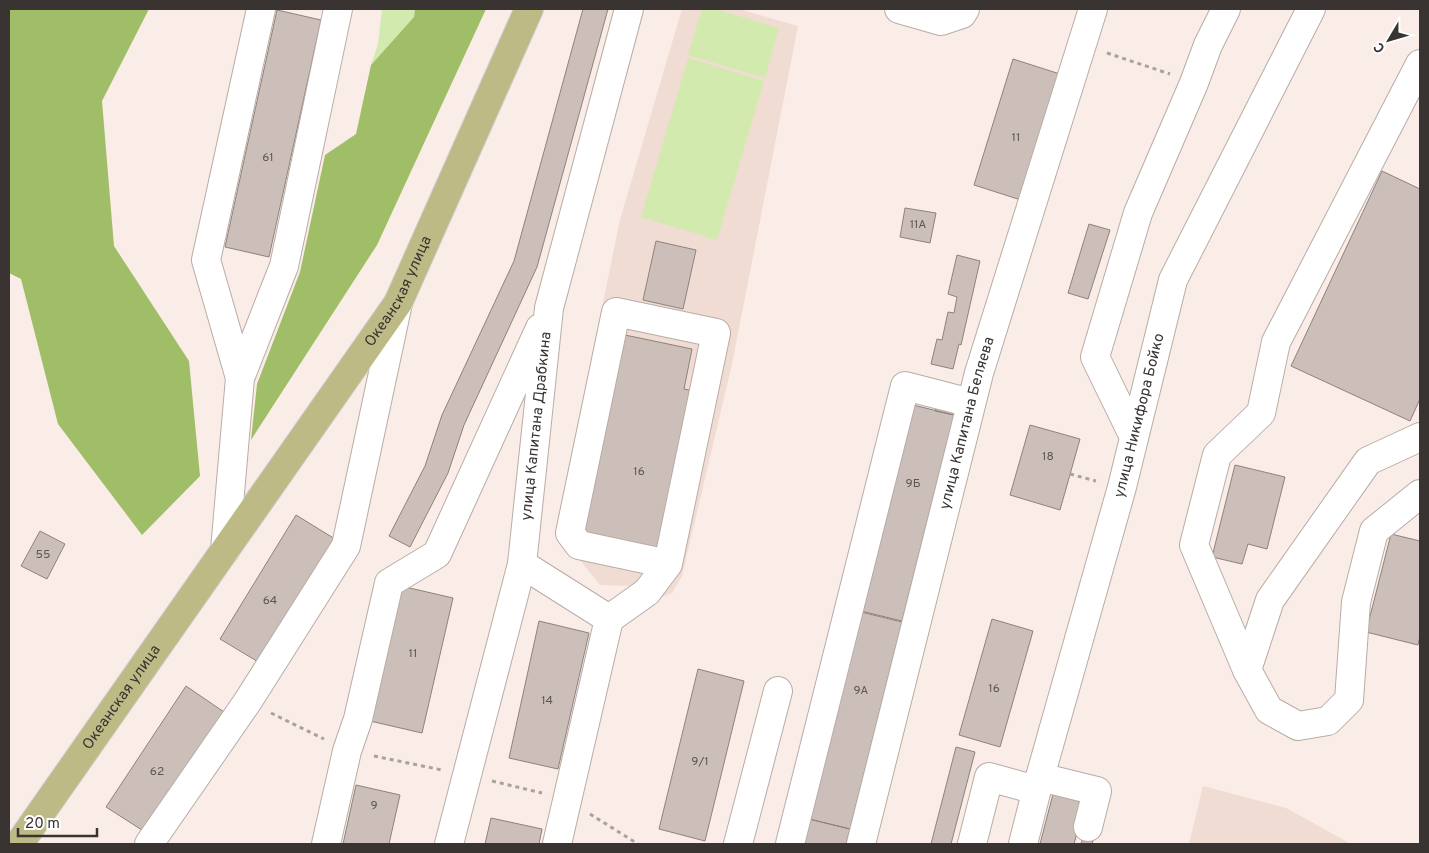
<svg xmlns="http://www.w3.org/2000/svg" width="1429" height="853" font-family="Overpass,sans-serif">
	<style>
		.built { fill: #f0dcd2 }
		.green { fill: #d3eaae }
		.forest { fill: #a0be67 }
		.building { fill: #ccbfb9; stroke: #8e827d }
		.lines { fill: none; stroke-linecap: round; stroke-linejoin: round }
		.minor-casing { stroke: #b9aca7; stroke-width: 30 }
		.major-casing { stroke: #cfcece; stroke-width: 30 }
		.path { stroke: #aba19c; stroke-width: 3; stroke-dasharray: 4 4; stroke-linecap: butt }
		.minor { stroke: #fff; stroke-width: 28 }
		.major { stroke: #bdba86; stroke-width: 28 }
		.labels { text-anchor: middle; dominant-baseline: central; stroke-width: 5; stroke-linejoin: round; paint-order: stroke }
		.number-label { font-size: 12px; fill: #5e5754 }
		.street-label { font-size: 15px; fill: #393432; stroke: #fff }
	</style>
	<rect width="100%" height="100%" fill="#faece6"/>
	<path class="built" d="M 682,9 L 739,9 L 798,26 L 732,364 L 682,576 L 672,593 L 657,599 L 637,586 L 600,585 L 556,530 L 620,220 Z
		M 1203,786 L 1286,808 L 1351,844 L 1189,844 Z"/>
	<path class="green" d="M 382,9 L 415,9 L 414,17 L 371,65 L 378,44 Z
		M 702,9 L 715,9 L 779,28 L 765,78 L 688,55 Z
		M 688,58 L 764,81 L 717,240 L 641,217 Z"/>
	<path class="forest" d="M 9,9 L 149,9 L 102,101 L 114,246 L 189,361 L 200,476 L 142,535 L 58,424 L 21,279 L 9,273 Z
		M 415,9 L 486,9 L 377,245 L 251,440 L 257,384 L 300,272 L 325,155 L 356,134 L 371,65 L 414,17 Z"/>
	<path class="building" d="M 583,9 L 608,9 L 537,267 L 464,425 L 448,473 L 410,547 L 389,536 L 425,466 L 442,415 L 514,261 Z
		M 277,10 L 321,20 L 269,257 L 225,247 Z
		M 1013,59 L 1063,75 L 1024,201 L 974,185 Z
		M 1382,171 L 1420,189 L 1420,399 L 1410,421 L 1291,366 Z
		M 905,208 L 936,213 L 930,243 L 900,237 Z
		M 1089,224 L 1110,230 L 1088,299 L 1068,293 Z
		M 656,241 L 696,250 L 683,309 L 643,300 Z
		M 957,255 L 980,261 L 961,345 L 959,344 L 953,369 L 931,364 L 937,339 L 942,340 L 948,312 L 954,313 L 957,297 L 948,294 Z
		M 625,335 L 692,349 L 684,389 L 697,392 L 663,555 L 583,539 Z
		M 937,403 L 956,407 L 954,415 L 935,411 Z
		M 909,404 L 954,415 L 902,621 L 857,610 Z
		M 1030,425 L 1080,439 L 1060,510 L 1010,495 Z
		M 1235,465 L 1285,477 L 1267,549 L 1248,544 L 1242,564 L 1212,557 Z
		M 296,515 L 335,539 L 260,663 L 220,639 Z
		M 40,531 L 65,544 L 47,579 L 21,566 Z
		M 1391,534 L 1420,541 L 1420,636 L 1418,645 L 1366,632 Z
		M 401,586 L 453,598 L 422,733 L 370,721 Z
		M 857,611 L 902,622 L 850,829 L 805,818 Z
		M 992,619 L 1033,631 L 1000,747 L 959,735 Z
		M 539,621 L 589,633 L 558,769 L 509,758 Z
		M 698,669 L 744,681 L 705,841 L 659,829 Z
		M 186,686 L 224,712 L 145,832 L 106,807 Z
		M 956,747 L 975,752 L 951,844 L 931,844 Z
		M 356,785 L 400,795 L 389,844 L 343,844 Z
		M 1053,794 L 1085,803 L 1074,844 L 1040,844 Z
		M 491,818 L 542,829 L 539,844 L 485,844 Z
		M 805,818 L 850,829 L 846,844 L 799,844 Z
		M 1085,831 L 1095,834 L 1092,844 L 1081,844 Z"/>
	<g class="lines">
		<defs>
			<g id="minor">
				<path d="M 899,9 L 941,21 L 962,14 L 965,9"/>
				<path d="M 1420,64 L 1276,342 L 1261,413 L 1217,455 L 1194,545 L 1247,670 L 1269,710 L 1298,726 L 1328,721 L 1349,700 L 1356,602 L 1374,531 L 1420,494"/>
				<path d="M 240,378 L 206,260 L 261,9"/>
				<path d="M 1134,437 L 1095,357 L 1138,213 L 1194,83 L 1208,45 L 1226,9"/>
				<path d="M 225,550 L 240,378 L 284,266 L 338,9"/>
				<path d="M 522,564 L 609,619 L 557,844"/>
				<path d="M 609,619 L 647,592 L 668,564 L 716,333 L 616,312 L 570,533 L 579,545 L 668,564"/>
				<path d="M 1247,670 L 1270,600 L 1368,461 L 1420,437"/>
				<path d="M 1040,777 L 1097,791 L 1088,827"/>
				<path d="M 149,844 L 248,701 L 346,546 L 398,303"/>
				<path d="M 326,844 L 347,751 L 358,719 L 389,583 L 437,554 L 540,328"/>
				<path id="s1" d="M 449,844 L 522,564 L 549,308 L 629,9"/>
				<path d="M 738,844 L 778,691"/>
				<path d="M 790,844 L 905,386 L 971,403"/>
				<path id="s2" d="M 861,844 L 979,373 L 1093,9"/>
				<path d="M 972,844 L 989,777 L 1036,790"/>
				<path id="s3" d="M 1023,844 L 1040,777 L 1122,487 L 1173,280 L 1311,9"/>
			</g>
			<g id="major">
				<path id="s4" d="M 19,844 L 398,303 L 529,9"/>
			</g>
		</defs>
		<use href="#minor" class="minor-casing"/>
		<use href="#major" class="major-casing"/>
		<path class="path" d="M 1107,53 L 1170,74
			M 1070,474 L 1096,481
			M 271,713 L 324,739
			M 374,756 L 442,770
			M 492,781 L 542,793
			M 590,814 L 638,844"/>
		<use href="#minor" class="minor"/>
		<use href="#major" class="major"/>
	</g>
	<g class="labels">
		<g class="number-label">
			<text x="1016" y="138">11</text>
			<text x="268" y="158">61</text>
			<text x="918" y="225">11А</text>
			<text x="1048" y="457">18</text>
			<text x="639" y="472">16</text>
			<text x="913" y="484">9Б</text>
			<text x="43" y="555">55</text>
			<text x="270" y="601">64</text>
			<text x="413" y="654">11</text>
			<text x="994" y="689">16</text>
			<text x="861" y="691">9А</text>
			<text x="547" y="701">14</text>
			<text x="700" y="762">9/1</text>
			<text x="157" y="772">62</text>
			<text x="374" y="806">9</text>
		</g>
		<g class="street-label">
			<text stroke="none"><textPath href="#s4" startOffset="671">Океанская улица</textPath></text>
			<text stroke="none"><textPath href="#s3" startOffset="444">улица Никифора Бойко</textPath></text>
			<text stroke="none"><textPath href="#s2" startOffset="434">улица Капитана Беляева</textPath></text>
			<text stroke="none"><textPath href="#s1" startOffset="428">улица Капитана Драбкина</textPath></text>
			<text stroke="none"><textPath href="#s4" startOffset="179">Океанская улица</textPath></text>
		</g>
	</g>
	<rect width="1429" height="853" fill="none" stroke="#393432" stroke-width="20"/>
	<g transform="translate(1389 40) rotate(232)" stroke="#ffffff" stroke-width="4" paint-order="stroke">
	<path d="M0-4L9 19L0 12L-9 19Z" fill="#393432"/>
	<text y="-8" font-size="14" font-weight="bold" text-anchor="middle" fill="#393432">С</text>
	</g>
	<path d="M18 828v8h79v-8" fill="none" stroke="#393432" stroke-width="2.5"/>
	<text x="25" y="828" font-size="15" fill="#393432" stroke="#ffffff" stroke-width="4" paint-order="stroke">20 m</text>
</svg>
